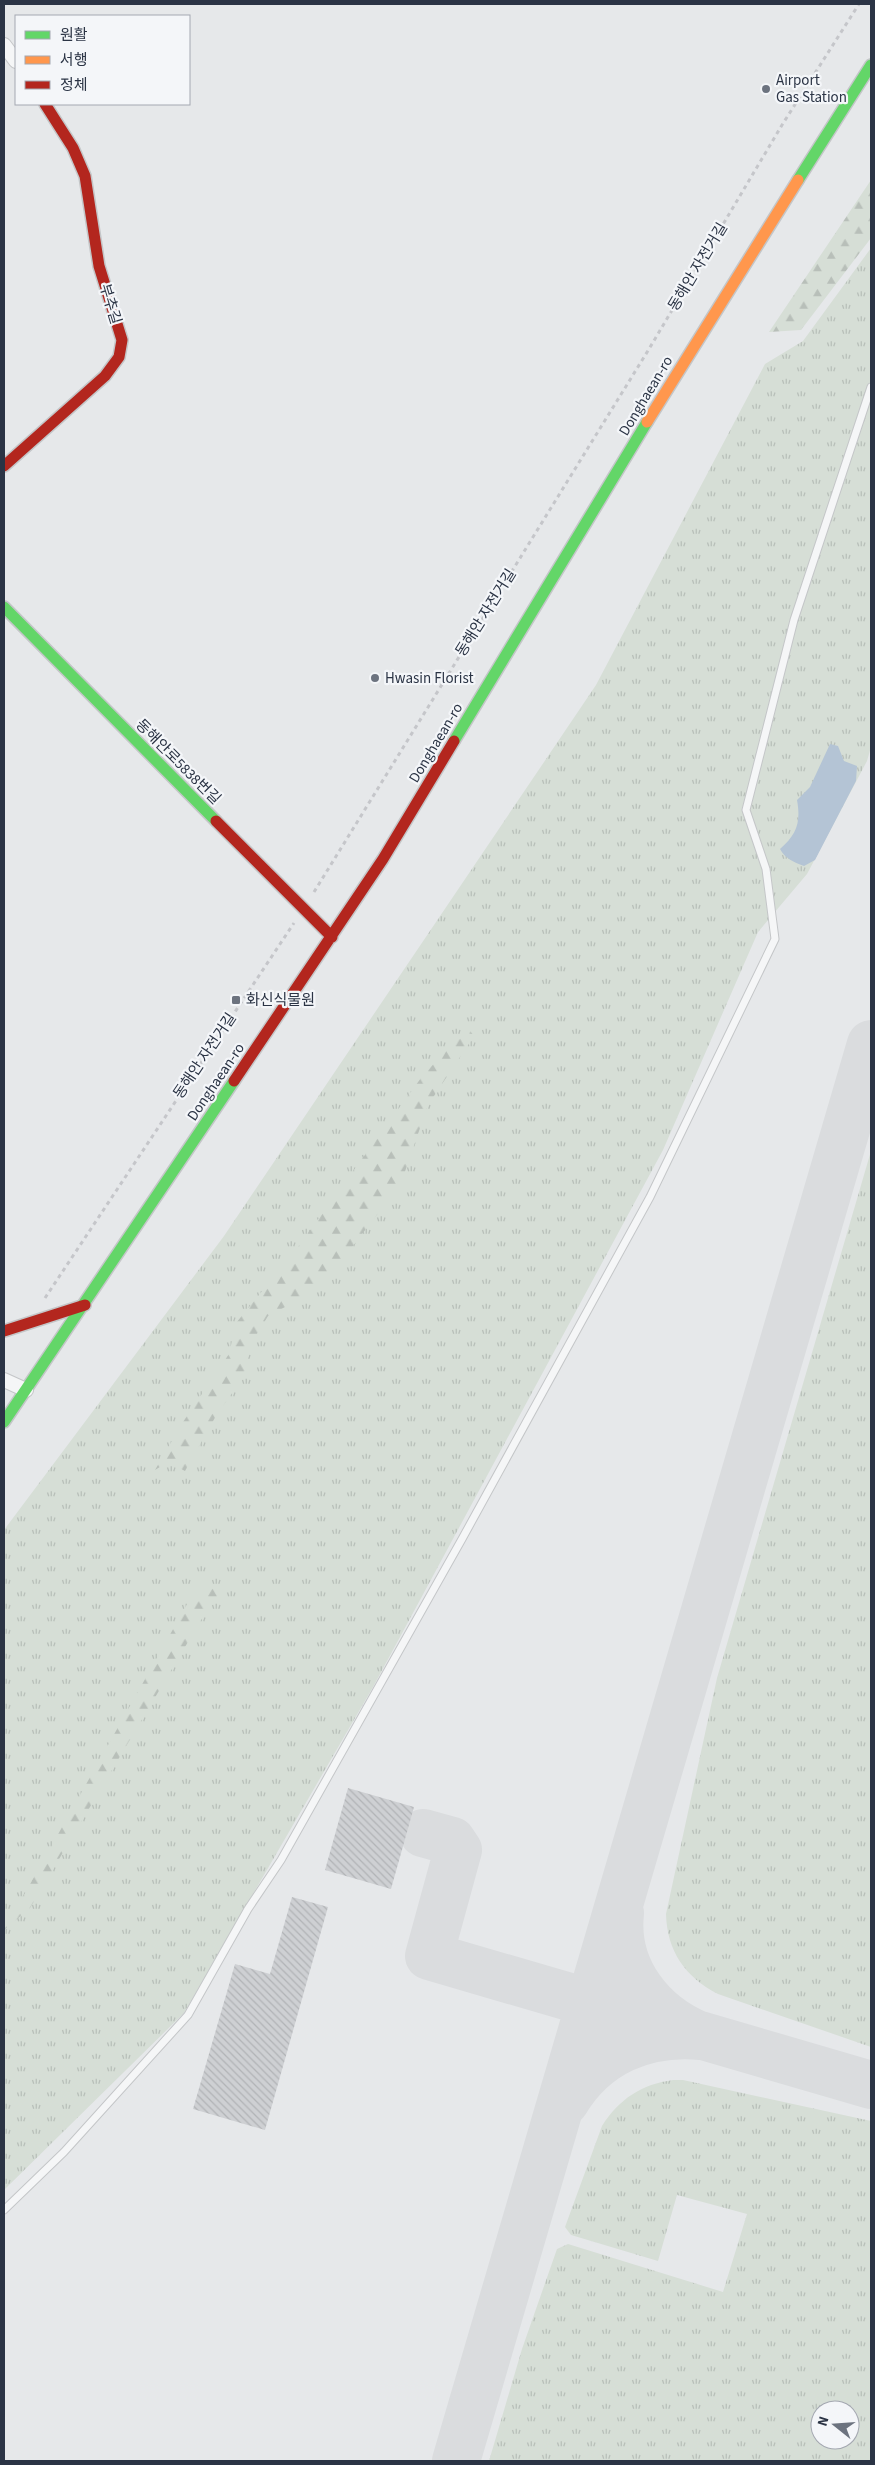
<svg xmlns="http://www.w3.org/2000/svg" width="875" height="2465" font-family="'Source Sans 3','Noto Sans KR',sans-serif">
	<style>
		.grass { fill: url(#grass-tufts); fill-rule: evenodd }
		.forest { fill: url(#forest-firs) }
		.water { fill: #b4c4d5 }
		.lines { fill: none; stroke-linecap: round; stroke-linejoin: round }
		.taxiway { stroke: #dadcde; stroke-width: 48 }
		.building { fill: url(#building-back-hatch) }
		.lane-casing { stroke: #c4c6c8; stroke-width: 9 }
		.street-casing { stroke: #c4c6c8; stroke-width: 16 }
		.fast-casing { stroke: #c4c6c8; stroke-width: 14 }
		.slow-casing { stroke: #c4c6c8; stroke-width: 14 }
		.jam-casing { stroke: #c4c6c8; stroke-width: 14 }
		.path { stroke: #c5c6ca; stroke-width: 3; stroke-dasharray: 4 4; stroke-linecap: butt }
		.lane { stroke: #f5f6f7; stroke-width: 7 }
		.street { stroke: #f5f6f7; stroke-width: 14 }
		.fast { stroke: #63d668; stroke-width: 11 }
		.slow { stroke: #ff974d; stroke-width: 11 }
		.jam { stroke: #b3261e; stroke-width: 11 }
		.poi-dot { fill: #6c737f; stroke: #f4f6f9; stroke-width: 2 }
		.labels { text-anchor: middle; dominant-baseline: central; stroke-width: 4.5; stroke-linejoin: round; paint-order: stroke }
		.poi-label { font-size: 15px; fill: #2b3445; stroke: #f4f6f9; text-anchor: start }
		.street-label { font-size: 15px; fill: #2b3445; stroke: #f4f6f9 }
	</style>
	<defs>
		<pattern id="grass-tufts" width="24" height="20" patternUnits="userSpaceOnUse" patternTransform="scale(1.25)"><rect width="24" height="20" fill="#d6ded6"/><path d="M3 7l-1-3M5 7V3M7 7l1-3M15 17l-1-3M17 17v-4M19 17l1-3" fill="none" stroke="#b8bfb9"/></pattern>
		<pattern id="forest-firs" width="22" height="20" patternUnits="userSpaceOnUse" patternTransform="scale(1.25)"><rect width="22" height="20" fill="#d6ded6"/><path d="M5 1l3.5 6h-7zM16 11l3.5 6h-7z" fill="#b8bfb9"/></pattern>
		<pattern id="building-back-hatch" width="6" height="6" patternUnits="userSpaceOnUse" patternTransform="scale(1.25)"><rect width="6" height="6" fill="#ced0d3"/><path d="M-1 5l2 2M0 0l6 6M5-1l2 2" fill="none" stroke="#b1b3b6"/></pattern>
	</defs>
	<rect width="100%" height="100%" fill="#e6e8ea"/>
	<path class="grass" d="M 871,248 L 871,747 L 867,761 L 807,874 L 758,932 L 663,1150 L 373,1687 L 184,2013 L 4,2190 L 4,1530 L 224,1236 L 596,685 L 765,364 L 803,341 Z
		M 871,1151 L 871,2047 L 718,1994 C 685,1977 667,1951 666,1914 L 717,1678 Z
		M 673,2080 L 683,2080 L 871,2121 L 871,2461 L 489,2461 L 522,2349 L 557,2249 L 568,2244 L 723,2292 L 747,2214 L 677,2195 L 658,2261 L 571,2235 L 565,2227 L 602,2126 C 619,2099 642,2084 673,2080 ZM 820,2410 L 850,2410 L 850,2440 L 820,2440 Z"/>
	<path class="forest" d="M 871,180 L 871,238 L 801,330 L 769,332 Z
		M 467,1027 L 474,1036 L 428,1105 L 401,1183 L 321,1288 L 268,1316 L 252,1342 L 243,1378 L 217,1414 L 185,1471 L 168,1462 L 155,1470 L 183,1422 L 229,1354 L 236,1323 L 295,1251 L 421,1078 Z
		M 215,1588 L 220,1594 L 201,1620 L 30,1908 L 4,1930 L 4,1917 L 24,1895 L 195,1590 Z"/>
	<path class="water" d="M 830,744 L 838,746 L 844,761 L 857,766 L 856,781 L 815,860 L 804,866 C 793,862 785,858 780,849 C 797,834 801,822 797,800 L 810,787 Z"/>
	<g class="lines">
		<path class="taxiway" d="M 423,1833 L 452,1841 L 458,1850 L 429,1956 L 871,2085
			M 565,2102 C 595,2052 645,2031 701,2036 C 651,2016 614,1969 620,1913
			M 456,2461 L 871,1044"/>
	</g>
	<path class="building" d="M 348,1788 L 414,1807 L 391,1889 L 325,1870 Z
		M 292,1897 L 328,1907 L 265,2130 L 193,2109 L 235,1964 L 270,1974 Z"/>
	<g class="lines">
		<defs>
			<path id="lane" d="M 4,2210 L 64,2152 L 188,2015 L 248,1909 L 281,1860 L 462,1539 L 650,1197 L 775,939 L 766,869 L 746,810 L 794,620 L 871,387"/>
			<path id="street" d="M 4,45 L 16,61
				M 4,1380 L 26,1390"/>
			<path id="fast" d="M 798,180 L 871,65
				M 4,607 L 216,821
				M 454,741 L 647,422
				M 4,1422 L 234,1081"/>
			<path id="slow" d="M 647,422 L 798,180"/>
			<path id="jam" d="M 4,466 L 105,376 L 119,357 L 122,340 L 99,266 L 85,176 L 73,148 L 45,104
				M 216,821 L 332,937
				M 234,1081 L 383,859 L 454,741
				M 4,1331 L 85,1305"/>
		</defs>
		<use href="#lane" class="lane-casing"/>
		<use href="#street" class="street-casing"/>
		<use href="#fast" class="fast-casing"/>
		<use href="#slow" class="slow-casing"/>
		<use href="#jam" class="jam-casing"/>
		<path class="path" d="M 314,892 L 649,349 L 782,125 L 859,4
			M 45,1298 L 294,923"/>
		<use href="#lane" class="lane"/>
		<use href="#street" class="street"/>
		<use href="#fast" class="fast"/>
		<use href="#slow" class="slow"/>
		<use href="#jam" class="jam"/>
	</g>
	<g class="poi-dot">
		<circle cx="766" cy="89" r="5"/>
		<circle cx="375" cy="678" r="5"/>
		<rect x="231" y="995" width="10" height="10" rx="2.5"/>
	</g>
	<g class="labels">
		<g class="poi-label">
			<text x="776" y="80">Airport<tspan x="776" dy="17">Gas Station</tspan></text>
			<text x="385" y="678">Hwasin Florist</text>
			<text x="246" y="1000">화신식물원</text>
		</g>
		<g class="street-label">
			<text transform="translate(698 267) rotate(-59)">동해안 자전거길</text>
			<text transform="translate(110 304) rotate(73)">부추길</text>
			<text transform="translate(646 396) rotate(-59)">Donghaean-ro</text>
			<text transform="translate(486 613) rotate(-58)">동해안 자전거길</text>
			<text transform="translate(436 743) rotate(-59)">Donghaean-ro</text>
			<text transform="translate(178 762) rotate(45)">동해안로5838번길</text>
			<text transform="translate(205 1056) rotate(-56)">동해안 자전거길</text>
			<text transform="translate(216 1082) rotate(-56)">Donghaean-ro</text>
		</g>
	</g>
	<rect width="875" height="2465" fill="none" stroke="#2b3445" stroke-width="10"/>
	<rect x="15" y="15" width="175" height="90" fill="#f4f6f9" stroke="#a4a8b1"/>
	<rect x="25" y="31" width="25" height="8" fill="#63d668" stroke="#a4a8b1"/>
	<text x="60" y="40" font-size="15" fill="#2b3445">원활</text>
	<rect x="25" y="56" width="25" height="8" fill="#ff974d" stroke="#a4a8b1"/>
	<text x="60" y="65" font-size="15" fill="#2b3445">서행</text>
	<rect x="25" y="81" width="25" height="8" fill="#b3261e" stroke="#a4a8b1"/>
	<text x="60" y="90" font-size="15" fill="#2b3445">정체</text>
	<g transform="translate(835 2425) rotate(287)"><circle r="24" fill="#f4f6f9" stroke="#a4a8b1"/>
	<path d="M0-4L9 19L0 12L-9 19Z" fill="#6c737f"/>
	<text y="-8" font-size="14" font-weight="bold" text-anchor="middle" fill="#2b3445">N</text>
	</g>
</svg>
